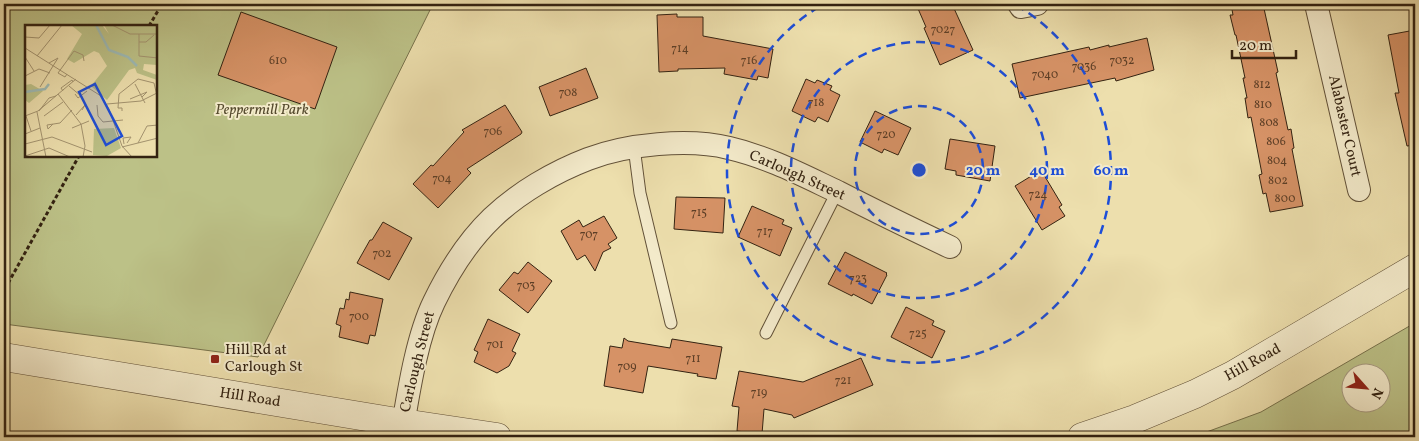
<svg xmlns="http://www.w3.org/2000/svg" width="1419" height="441" font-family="Vollkorn,serif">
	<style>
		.green { fill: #bcc187; stroke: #78724c; fill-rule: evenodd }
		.building { fill: #d69266; stroke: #321 }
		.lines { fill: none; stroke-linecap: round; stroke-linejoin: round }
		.service-casing { stroke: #625138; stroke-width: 13 }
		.minor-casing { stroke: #625138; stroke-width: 24 }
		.tertiary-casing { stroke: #625138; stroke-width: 29 }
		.path { stroke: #321; stroke-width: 3; stroke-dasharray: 4 2.5; stroke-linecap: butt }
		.service { stroke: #f3eaca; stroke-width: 11 }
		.minor { stroke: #f3eaca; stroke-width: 22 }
		.tertiary { stroke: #f3eaca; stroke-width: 28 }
		.ring { fill: none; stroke: #1d4ed8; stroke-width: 2.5; stroke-dasharray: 9 6 }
		.poi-dot { fill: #8f2418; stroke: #f3eaca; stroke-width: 2 }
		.labels { text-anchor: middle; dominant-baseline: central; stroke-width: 4; stroke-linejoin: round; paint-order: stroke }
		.number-label { font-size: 12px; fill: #5c3e26 }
		.park-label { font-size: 15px; font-style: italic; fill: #554a2e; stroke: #f3eaca }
		.street-label { font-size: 15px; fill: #321; stroke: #f3eaca }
		.poi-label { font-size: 15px; fill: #321; stroke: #f3eaca; text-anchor: start }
		.inset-river { fill: none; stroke: #9dbab5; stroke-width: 2.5 }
		.inset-road { fill: none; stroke: #a3936f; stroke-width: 1 }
		.view { fill: #1d4ed8; fill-opacity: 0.15; stroke: #1d4ed8; stroke-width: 2.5 }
		.inset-edge { fill: none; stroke: #321; stroke-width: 2.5 }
		.centre { fill: #1d4ed8; stroke: #f3eaca; stroke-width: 2.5 }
		.ring-label { font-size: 15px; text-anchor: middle; font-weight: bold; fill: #1d4ed8; stroke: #f3eaca; stroke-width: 4; stroke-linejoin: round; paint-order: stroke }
	</style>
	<rect width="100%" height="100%" fill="#eddfad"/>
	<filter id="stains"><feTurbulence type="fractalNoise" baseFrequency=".004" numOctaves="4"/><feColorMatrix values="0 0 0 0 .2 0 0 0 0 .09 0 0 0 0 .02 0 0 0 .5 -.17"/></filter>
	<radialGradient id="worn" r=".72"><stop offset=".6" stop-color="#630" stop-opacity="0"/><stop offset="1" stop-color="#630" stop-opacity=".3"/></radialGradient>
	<path class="green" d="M 4,4 L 433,4 L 258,357 L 4,324 ZM 26,26 L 156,26 L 156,156 L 26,156 Z
		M 1413,324 L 1415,330 L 1415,437 L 1193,437 L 1261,412 ZM 1352,374 L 1382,374 L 1382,404 L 1352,404 Z"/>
	<path class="building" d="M 916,4 L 952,4 L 973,50 L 940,65 L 924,28 L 926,27 Z
		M 1231,4 L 1263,4 L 1278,72 L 1276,73 L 1288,130 L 1291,129 L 1294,148 L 1292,149 L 1303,206 L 1270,212 L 1266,193 L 1263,194 L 1259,175 L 1262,174 L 1251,117 L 1248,118 L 1245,98 L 1247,98 L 1243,78 L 1245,78 L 1236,35 L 1235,35 L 1230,15 L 1233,15 Z
		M 241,12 L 337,47 L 315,109 L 218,75 Z
		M 677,14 L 677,17 L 703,17 L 703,36 L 773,49 L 768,78 L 758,76 L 757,80 L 724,74 L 725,68 L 678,69 L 678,71 L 659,72 L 657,15 Z
		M 1415,30 L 1415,145 L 1407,146 L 1395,93 L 1399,93 L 1388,35 Z
		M 1147,38 L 1154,70 L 1116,81 L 1115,78 L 1020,98 L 1012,64 L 1089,47 L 1090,50 L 1109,45 L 1109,47 Z
		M 586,68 L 598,98 L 550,116 L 539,87 Z
		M 806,79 L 815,83 L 817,80 L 832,86 L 830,90 L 840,95 L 828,122 L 818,117 L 815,122 L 792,111 Z
		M 505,105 L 522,132 L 521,134 L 467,169 L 471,173 L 438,208 L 413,184 L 431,165 L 433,166 L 464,132 L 462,130 Z
		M 875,111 L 911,128 L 898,155 L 884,149 L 882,153 L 860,142 Z
		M 950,139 L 995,146 L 990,181 L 956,175 L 956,171 L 945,169 Z
		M 1041,170 L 1062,205 L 1059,207 L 1065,216 L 1042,230 L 1015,186 Z
		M 676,197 L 725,198 L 723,233 L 674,229 Z
		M 752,206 L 784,220 L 782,224 L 792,228 L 780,256 L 738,237 Z
		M 604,216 L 617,238 L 608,244 L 611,248 L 603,252 L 595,271 L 585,255 L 577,260 L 561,231 L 579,220 L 583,227 Z
		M 383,222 L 412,238 L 389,280 L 357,263 L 370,240 L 372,240 Z
		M 845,252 L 887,273 L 886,274 L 887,275 L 872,304 L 853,294 L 852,296 L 828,284 Z
		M 528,262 L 552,281 L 528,313 L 499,290 L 514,272 L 518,274 Z
		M 350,292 L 383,299 L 375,336 L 370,335 L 368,344 L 339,337 L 341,326 L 336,324 L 340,308 L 344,309 L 346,299 L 349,300 Z
		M 906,307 L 934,321 L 932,325 L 945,331 L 932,358 L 891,337 Z
		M 488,319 L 520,334 L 512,351 L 516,353 L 509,366 L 497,373 L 474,362 L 478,352 L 474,350 Z
		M 624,338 L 628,341 L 670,348 L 672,339 L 722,347 L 716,379 L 697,376 L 698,374 L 648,366 L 643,393 L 604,386 L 610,346 L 622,348 Z
		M 861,358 L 873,385 L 794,418 L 792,415 L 764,409 L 762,434 L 737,431 L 739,407 L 732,406 L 739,371 L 803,382 Z"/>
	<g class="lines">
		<defs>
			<path id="service" d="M 634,147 L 640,193 L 671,323
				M 766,333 L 837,192"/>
			<path id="minor" d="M 1019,4 L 1021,7 L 1037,4
				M 1316,4 L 1359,190
				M 401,437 C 408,396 416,339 434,302 C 449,271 467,242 492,218 C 518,193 554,172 588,159 C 627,144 689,138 729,148 C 768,157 802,175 838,192 C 875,211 912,229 950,247"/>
			<path id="tertiary" d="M 4,357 L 403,423 L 497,437
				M 1082,437 L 1135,419 L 1195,394 L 1233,375 L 1415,268"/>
		</defs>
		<use href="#service" class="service-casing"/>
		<use href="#minor" class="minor-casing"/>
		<use href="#tertiary" class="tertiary-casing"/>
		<path class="path" d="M 149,26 L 162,4
			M 4,288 L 6,287 L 79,156"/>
		<use href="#service" class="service"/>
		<use href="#minor" class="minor"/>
		<use href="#tertiary" class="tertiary"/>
	</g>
	<g class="ring">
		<circle cx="919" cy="170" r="64"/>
		<circle cx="919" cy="170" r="128"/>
		<path d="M1016 5A192 192 0 1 1 822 5"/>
	</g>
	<rect class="poi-dot" x="210" y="354" width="10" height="10" rx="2.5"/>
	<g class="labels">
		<g class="number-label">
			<text x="943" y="30">7027</text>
			<text x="680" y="49">714</text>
			<text x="278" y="61">610</text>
			<text x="749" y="61">716</text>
			<text x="1122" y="61">7032</text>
			<text x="1084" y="67">7036</text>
			<text x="1045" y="75">7040</text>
			<text x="1262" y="85">812</text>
			<text x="568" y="93">708</text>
			<text x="816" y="103">718</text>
			<text x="1263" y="105">810</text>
			<text x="1269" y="123">808</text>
			<text x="493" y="132">706</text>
			<text x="886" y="135">720</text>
			<text x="1276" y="142">806</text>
			<text x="1277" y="161">804</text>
			<text x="442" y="179">704</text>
			<text x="1278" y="181">802</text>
			<text x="1038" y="195">724</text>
			<text x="1285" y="199">800</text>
			<text x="699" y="213">715</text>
			<text x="765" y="232">717</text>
			<text x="589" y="235">707</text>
			<text x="382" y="254">702</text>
			<text x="858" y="279">723</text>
			<text x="526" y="286">703</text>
			<text x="359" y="317">700</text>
			<text x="918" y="334">725</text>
			<text x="495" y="345">701</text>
			<text x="693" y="359">711</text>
			<text x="627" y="367">709</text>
			<text x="843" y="381">721</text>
			<text x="759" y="393">719</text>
		</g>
		<g class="park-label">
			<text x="262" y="110">Peppermill Park</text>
		</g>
		<g class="street-label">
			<text transform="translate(1344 126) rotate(77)">Alabaster Court</text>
			<text transform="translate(797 176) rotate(24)">Carlough Street</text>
			<text transform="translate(418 362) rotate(-76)">Carlough Street</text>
			<text transform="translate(1253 363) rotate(-29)">Hill Road</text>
			<text transform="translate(250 398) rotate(9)">Hill Road</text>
		</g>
		<g class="poi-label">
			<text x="225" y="350">Hill Rd at<tspan x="225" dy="17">Carlough St</tspan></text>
		</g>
	</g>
	<g transform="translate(25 25)">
		<rect width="132" height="132" fill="#eddfad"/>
		<path d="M 46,0 L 77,0 L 84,9 L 79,0 L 132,0 L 132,40 L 119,39 L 118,45 L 132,50 L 132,55 L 112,48 L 110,43 L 104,45 L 82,75 L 66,61 L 82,41 L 74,28 L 69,26 L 49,38 L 42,34 L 57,9 ZM 6,59 L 18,66 L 4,78 L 0,75 L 0,60 ZM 89,103 L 96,123 L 82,131 L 68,130 L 69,104 Z" fill="#bcc187"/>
		<path class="inset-river" d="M 71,0 L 84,25 L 103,32 L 112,41M 0,67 L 20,64 L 24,59"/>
		<path class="inset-road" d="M 87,0 L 105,9 L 131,9M 114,9 L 114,31 L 133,33M 0,12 L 14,13 L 25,0M 114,17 L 121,17 L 129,10M 0,23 L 76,71 L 84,84 L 97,121 L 107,132M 12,31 L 37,0M 0,32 L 9,46M 42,49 L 40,52 L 33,48 L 49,26 L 58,30 L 59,36M 0,51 L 14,44 L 25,48M 110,59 L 120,78M 44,61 L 56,71M 15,62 L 33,33 L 24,38M 38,66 L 36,63 L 47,55 L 48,57M 33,69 L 56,99 L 60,121 L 58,132M 50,69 L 53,73 L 62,66M 105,74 L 122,67 L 117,72M 82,79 L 116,76 L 132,68M 72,80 L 73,91 L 78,97 L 98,95M 14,86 L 24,73 L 31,71M 97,86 L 97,83 L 93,83 L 94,69 L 113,54 L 129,58 L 132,71M 12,87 L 21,132M 51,90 L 60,80 L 57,85M 0,91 L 13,86 L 51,54M 1,91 L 6,106M 19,91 L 38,77M 28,99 L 23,104 L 22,100 L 35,98 L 47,85M 47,103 L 64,96M 0,109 L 15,103M 113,118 L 122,101 L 133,100M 0,119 L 27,112 L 67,127M 99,119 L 98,113 L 106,112 L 102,118M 97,122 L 133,113M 0,131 L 24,123 L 45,132"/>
		<path class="view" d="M 70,59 L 97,111 L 81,120 L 54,67 Z"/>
		<rect width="132" height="132" class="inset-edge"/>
	</g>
	<circle cx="919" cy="170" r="8" class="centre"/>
	<g class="ring-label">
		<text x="983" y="175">20 m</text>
		<text x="1047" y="175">40 m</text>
		<text x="1111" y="175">60 m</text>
	</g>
	<rect width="1419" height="441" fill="none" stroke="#eddfad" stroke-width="20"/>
	<rect x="5" y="5" width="1409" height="431" fill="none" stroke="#321" stroke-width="2.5"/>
	<rect x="10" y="10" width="1399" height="421" fill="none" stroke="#321"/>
	<g transform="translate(1366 388) rotate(117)"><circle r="24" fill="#f3eaca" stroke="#a69a80"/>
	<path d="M0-4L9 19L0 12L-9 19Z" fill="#8f2418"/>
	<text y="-8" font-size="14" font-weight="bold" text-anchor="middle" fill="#332211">N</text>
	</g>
	<path d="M1232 50v8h64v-8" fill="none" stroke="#332211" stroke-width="2.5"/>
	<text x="1239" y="50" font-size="15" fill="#332211" stroke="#f3eaca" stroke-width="4" paint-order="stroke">20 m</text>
	<rect width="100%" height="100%" filter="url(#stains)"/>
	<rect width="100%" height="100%" fill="url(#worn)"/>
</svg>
